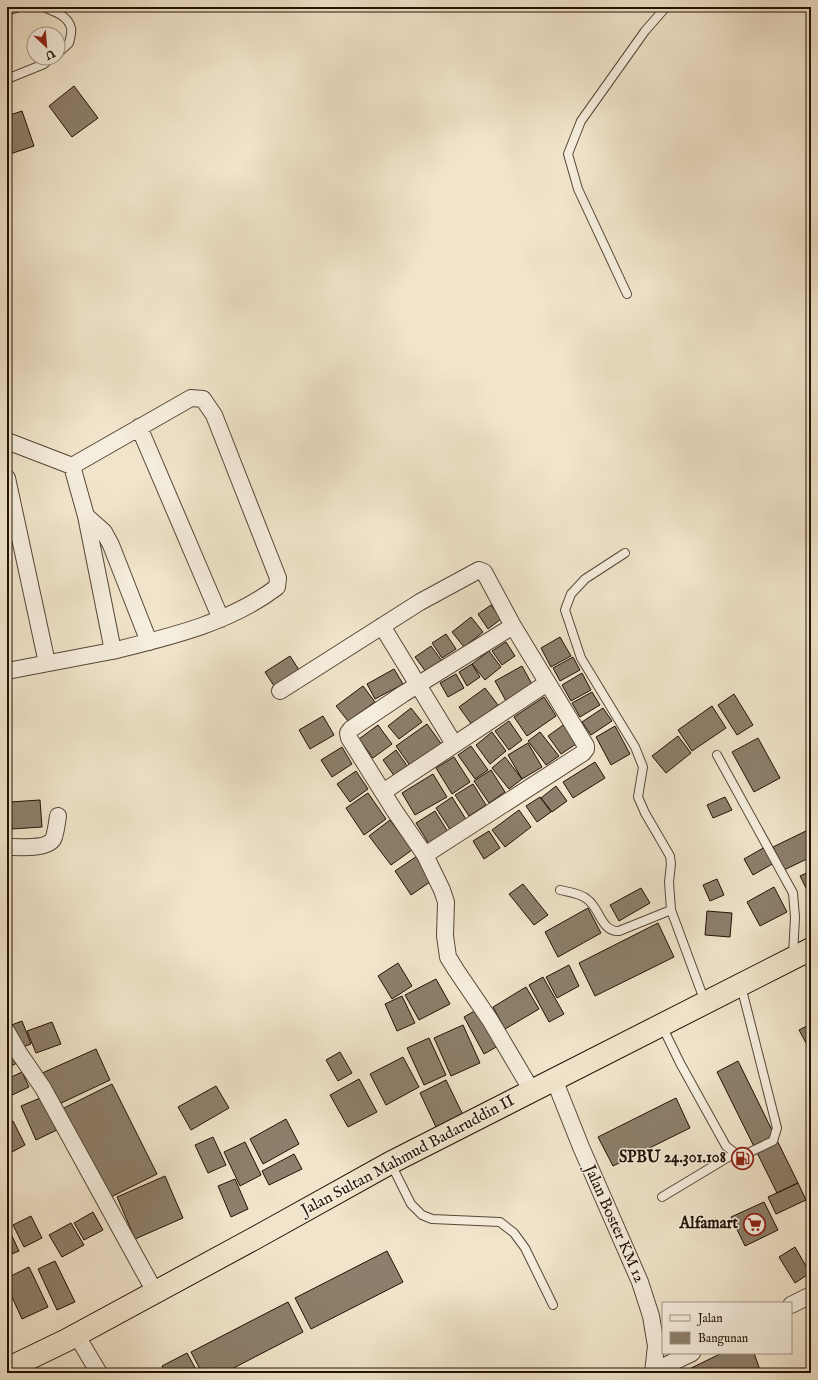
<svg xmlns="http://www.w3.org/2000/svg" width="818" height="1380" font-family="'IM FELL English',serif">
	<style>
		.building { fill: #8d7f6b; stroke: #221205 }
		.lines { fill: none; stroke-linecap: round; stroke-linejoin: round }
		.lane-casing { stroke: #564636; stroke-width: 10 }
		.street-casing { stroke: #564636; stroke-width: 18 }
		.highway-casing { stroke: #221205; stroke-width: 24 }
		.lane { stroke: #f5eddd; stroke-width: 8 }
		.street { stroke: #f5eddd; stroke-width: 16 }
		.highway { stroke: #f0e4ca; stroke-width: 22 }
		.labels { text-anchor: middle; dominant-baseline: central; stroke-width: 3; stroke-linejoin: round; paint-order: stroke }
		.street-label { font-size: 16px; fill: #221205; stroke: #f5eddd }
		.poi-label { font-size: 16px; font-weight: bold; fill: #221205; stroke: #f5eddd; text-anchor: end }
	</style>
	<rect width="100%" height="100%" fill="#f0e4ca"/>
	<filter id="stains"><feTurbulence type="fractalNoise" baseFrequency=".005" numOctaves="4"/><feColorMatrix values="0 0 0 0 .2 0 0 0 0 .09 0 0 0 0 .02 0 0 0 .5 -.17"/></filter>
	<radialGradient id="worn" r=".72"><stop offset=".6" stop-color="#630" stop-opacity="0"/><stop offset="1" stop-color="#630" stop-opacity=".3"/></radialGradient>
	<path class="building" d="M 74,86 L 98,118 L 72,137 L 49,106 Z
		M 22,111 L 34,146 L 7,155 L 7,116 Z
		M 491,605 L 501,619 L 488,629 L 478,614 Z
		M 471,617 L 483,632 L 464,647 L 452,632 Z
		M 446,634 L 456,649 L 442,658 L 432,643 Z
		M 560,637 L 571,656 L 551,667 L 541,648 Z
		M 506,642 L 515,656 L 502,665 L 492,651 Z
		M 431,646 L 442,661 L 426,672 L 415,657 Z
		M 489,651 L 501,667 L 485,680 L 472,664 Z
		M 290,656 L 301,673 L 276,689 L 265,672 Z
		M 573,657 L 580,670 L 560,681 L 553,668 Z
		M 472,664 L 480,677 L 467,686 L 459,672 Z
		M 522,666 L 533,686 L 506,701 L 495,681 Z
		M 394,669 L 403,684 L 375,699 L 367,684 Z
		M 582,673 L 591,690 L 571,701 L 562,685 Z
		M 456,674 L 464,688 L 448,697 L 440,683 Z
		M 363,686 L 375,702 L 348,721 L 336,706 Z
		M 485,688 L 498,705 L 472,725 L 459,707 Z
		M 592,692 L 600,705 L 580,717 L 572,703 Z
		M 734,694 L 753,725 L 737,735 L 718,705 Z
		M 544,697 L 556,716 L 527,736 L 514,717 Z
		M 712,706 L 726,728 L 692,751 L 678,730 Z
		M 411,708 L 422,722 L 399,739 L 388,726 Z
		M 603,708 L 612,721 L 591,735 L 582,722 Z
		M 323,716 L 334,735 L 310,749 L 299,730 Z
		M 509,721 L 522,740 L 509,750 L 495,731 Z
		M 566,723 L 579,742 L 561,754 L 548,736 Z
		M 427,724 L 442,745 L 411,767 L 396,746 Z
		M 378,725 L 392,744 L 373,758 L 359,739 Z
		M 615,726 L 630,754 L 611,765 L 596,737 Z
		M 492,732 L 506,751 L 490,764 L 476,745 Z
		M 540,732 L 559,756 L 546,765 L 528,741 Z
		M 678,736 L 691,753 L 666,773 L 652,756 Z
		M 758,738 L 780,778 L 754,792 L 732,752 Z
		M 528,743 L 542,767 L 522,779 L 508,755 Z
		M 471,746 L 488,770 L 475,779 L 458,755 Z
		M 342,747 L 352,764 L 332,777 L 321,760 Z
		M 396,750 L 408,767 L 395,777 L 383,760 Z
		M 454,757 L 470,782 L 452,794 L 436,768 Z
		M 505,757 L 522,779 L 509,789 L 492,768 Z
		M 595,762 L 605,778 L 573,798 L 563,782 Z
		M 491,770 L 505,792 L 489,803 L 474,781 Z
		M 356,771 L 368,789 L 350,802 L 337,784 Z
		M 433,774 L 447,797 L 415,815 L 402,793 Z
		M 473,784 L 486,805 L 469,816 L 455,795 Z
		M 556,786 L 567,801 L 552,812 L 541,798 Z
		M 368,793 L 386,819 L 364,835 L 346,808 Z
		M 452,797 L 467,821 L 451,831 L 436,808 Z
		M 540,797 L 551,812 L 537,822 L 526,806 Z
		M 725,797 L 732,810 L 713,818 L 707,805 Z
		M 40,800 L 42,827 L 12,829 L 10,802 Z
		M 519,810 L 531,827 L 505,847 L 492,830 Z
		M 435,811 L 448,832 L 429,844 L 416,823 Z
		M 390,820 L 412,850 L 391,865 L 369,836 Z
		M 810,829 L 811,831 L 811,857 L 784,870 L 773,847 Z
		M 489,831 L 500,848 L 484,859 L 473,841 Z
		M 765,847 L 774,863 L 753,875 L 744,859 Z
		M 417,856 L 433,880 L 411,895 L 395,871 Z
		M 811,871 L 811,898 L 800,876 Z
		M 717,879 L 724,895 L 710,901 L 703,885 Z
		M 523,884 L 548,915 L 534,925 L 509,894 Z
		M 774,887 L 787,912 L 760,926 L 747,902 Z
		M 641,888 L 650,903 L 619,921 L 610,905 Z
		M 588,908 L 601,933 L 558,957 L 545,932 Z
		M 707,911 L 732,913 L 730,937 L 705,935 Z
		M 658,923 L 674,957 L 595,996 L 579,963 Z
		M 398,963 L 412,986 L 392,999 L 378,976 Z
		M 569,965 L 579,986 L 557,998 L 546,977 Z
		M 543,977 L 564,1014 L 549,1022 L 529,985 Z
		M 436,979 L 450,1004 L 419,1020 L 405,995 Z
		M 526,987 L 539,1009 L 505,1029 L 493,1007 Z
		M 402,996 L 415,1023 L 397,1031 L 385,1004 Z
		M 478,1009 L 498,1046 L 484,1054 L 464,1017 Z
		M 22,1021 L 31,1044 L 18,1049 L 9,1026 Z
		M 52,1022 L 61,1044 L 36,1053 L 27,1031 Z
		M 811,1024 L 811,1052 L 799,1030 Z
		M 463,1025 L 480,1063 L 451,1076 L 434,1038 Z
		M 429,1038 L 446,1075 L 424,1085 L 407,1048 Z
		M 7,1039 L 19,1062 L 7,1068 Z
		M 96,1049 L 110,1080 L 55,1106 L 40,1074 Z
		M 340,1052 L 352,1073 L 338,1081 L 326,1060 Z
		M 403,1057 L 419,1087 L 386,1105 L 370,1074 Z
		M 738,1061 L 798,1183 L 777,1193 L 717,1072 Z
		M 22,1072 L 29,1087 L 8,1097 L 7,1079 Z
		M 359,1079 L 377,1112 L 348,1127 L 330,1095 Z
		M 446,1080 L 463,1115 L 436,1127 L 420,1093 Z
		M 112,1084 L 157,1174 L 105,1200 L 60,1110 Z
		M 216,1086 L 229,1108 L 191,1130 L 178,1107 Z
		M 45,1096 L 59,1129 L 36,1140 L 21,1106 Z
		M 676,1098 L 690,1128 L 613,1166 L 598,1137 Z
		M 286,1119 L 299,1144 L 263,1164 L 250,1139 Z
		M 13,1121 L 25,1145 L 10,1153 L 7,1147 L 7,1124 Z
		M 213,1137 L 226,1165 L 208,1173 L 195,1145 Z
		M 245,1142 L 261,1175 L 240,1186 L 224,1152 Z
		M 294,1154 L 302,1169 L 269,1185 L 262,1171 Z
		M 165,1176 L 183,1218 L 135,1239 L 117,1197 Z
		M 235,1179 L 248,1209 L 231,1217 L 218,1186 Z
		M 798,1183 L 806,1200 L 776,1214 L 768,1197 Z
		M 764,1202 L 778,1230 L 745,1246 L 731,1217 Z
		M 93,1212 L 103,1230 L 84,1240 L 74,1223 Z
		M 31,1216 L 42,1238 L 24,1247 L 13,1225 Z
		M 71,1223 L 84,1245 L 62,1257 L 49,1235 Z
		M 11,1234 L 19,1251 L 7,1256 L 7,1236 Z
		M 795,1247 L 810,1273 L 795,1283 L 779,1257 Z
		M 387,1251 L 403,1282 L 311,1329 L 295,1298 Z
		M 55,1261 L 75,1302 L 57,1310 L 38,1269 Z
		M 29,1267 L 48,1307 L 22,1319 L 7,1286 L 7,1278 Z
		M 7,1295 L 11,1305 L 7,1306 Z
		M 288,1302 L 303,1332 L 224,1373 L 202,1373 L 191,1352 Z
		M 187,1353 L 198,1373 L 165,1373 L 162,1366 Z
		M 722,1353 L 754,1353 L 761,1373 L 681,1373 Z
		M 160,1369 L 162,1373 L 151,1373 Z"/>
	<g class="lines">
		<defs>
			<path id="lane" d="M 44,7 C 54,12 68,15 71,28 C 72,32 70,39 69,43 L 58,53
				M 7,11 L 19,7
				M 7,79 L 44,64 L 51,58
				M 627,294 L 578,189 L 568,154 L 581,121 L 645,31 L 666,7
				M 625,553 L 585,579 L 571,594 L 565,610 L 581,658 L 635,747 L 643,767 L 638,797 L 645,813 L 670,856 L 671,864 L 669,882 L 671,910 L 705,1002
				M 717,755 L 793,893 L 795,917 L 793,956
				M 560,890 C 568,892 580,893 587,899 C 600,908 601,932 619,931 L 671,910
				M 662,1026 L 680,1063 L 726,1146 L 735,1153 L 746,1154 L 773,1141 L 777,1128 L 741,986
				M 391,1164 L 411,1204 L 422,1215 L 432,1219 L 500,1222 L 514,1233 L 525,1248 L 553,1305
				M 662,1197 L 735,1153"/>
			<path id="street" d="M 139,427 L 221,619
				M 7,441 L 72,466 L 86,516 L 111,641 L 112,651 L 7,671
				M 72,466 L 191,398 L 203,399 L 214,415 L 278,578 L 277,587 C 230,623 169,637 112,651
				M 7,478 L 47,663
				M 86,516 L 104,532 L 111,545 L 149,642
				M 382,626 L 454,744
				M 513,626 L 403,694 L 351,729 L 348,733 L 349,738 L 394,810 L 425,855 L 442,890 L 446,902 L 445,936 L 448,957 L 456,970 L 490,1020 L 532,1091
				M 280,691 L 420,602 L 479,570 L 484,572 L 513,626 L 586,746 L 586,749 L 583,753 L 425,855
				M 383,792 L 547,683
				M 7,847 C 18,847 50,850 54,837 C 56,831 57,823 58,816
				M 7,1032 L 19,1053 L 43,1088 L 155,1292
				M 554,1079 L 581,1147 L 640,1282 L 651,1316 L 656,1346 L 653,1373
				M 791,1305 L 811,1295
				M 78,1333 L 80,1341 L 99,1373
				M 654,1371 L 692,1353"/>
			<path id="highway" d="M 7,1369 L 67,1340 L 257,1237 L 390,1163 L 811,949"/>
		</defs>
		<use href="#lane" class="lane-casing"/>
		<use href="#street" class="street-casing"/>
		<use href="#highway" class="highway-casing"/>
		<use href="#lane" class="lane"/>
		<use href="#street" class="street"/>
		<use href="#highway" class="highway"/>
	</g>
	<defs>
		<symbol id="fuel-ring" viewBox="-11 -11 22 22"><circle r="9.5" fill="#f5eddd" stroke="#8f2418" stroke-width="1.5"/><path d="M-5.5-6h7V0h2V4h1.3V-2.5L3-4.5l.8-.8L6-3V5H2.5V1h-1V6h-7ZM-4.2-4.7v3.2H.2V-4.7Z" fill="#8f2418"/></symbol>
		<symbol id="supermarket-ring" viewBox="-11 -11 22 22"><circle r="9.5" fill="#f5eddd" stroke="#8f2418" stroke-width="1.5"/><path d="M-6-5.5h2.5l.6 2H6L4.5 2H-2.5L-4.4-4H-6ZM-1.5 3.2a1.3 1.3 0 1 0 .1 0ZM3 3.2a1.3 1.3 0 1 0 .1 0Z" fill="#8f2418"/></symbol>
	</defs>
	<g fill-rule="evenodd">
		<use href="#fuel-ring" x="730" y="1146" width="25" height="25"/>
		<use href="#supermarket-ring" x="742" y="1212" width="25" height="25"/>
	</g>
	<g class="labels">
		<g class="street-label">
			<text transform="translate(408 1156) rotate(-28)">Jalan Sultan Mahmud Badaruddin II</text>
			<text transform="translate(614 1224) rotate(66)">Jalan Boster KM 12</text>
		</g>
		<g class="poi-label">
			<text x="726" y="1158">SPBU 24.301.108</text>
			<text x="738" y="1224">Alfamart</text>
		</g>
	</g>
	<rect width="818" height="1380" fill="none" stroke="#f0e4ca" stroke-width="24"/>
	<rect x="8" y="8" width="802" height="1364" fill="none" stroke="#221205" stroke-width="2"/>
	<rect x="12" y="12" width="794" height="1356" fill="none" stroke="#221205"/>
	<rect x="662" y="1302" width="130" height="52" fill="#f5eddd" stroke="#a19587"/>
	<rect x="670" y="1315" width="20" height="6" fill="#f5eddd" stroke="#a19587"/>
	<text x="698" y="1322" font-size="12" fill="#221205">Jalan</text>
	<rect x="670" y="1332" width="20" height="12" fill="#8d7f6b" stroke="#a19587"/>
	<text x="698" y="1342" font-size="12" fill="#221205">Bangunan</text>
	<g transform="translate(46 46) rotate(154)"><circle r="19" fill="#f5eddd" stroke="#a19587"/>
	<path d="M0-3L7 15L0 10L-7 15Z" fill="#8f2418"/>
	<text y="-6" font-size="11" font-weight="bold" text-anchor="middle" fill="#221205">U</text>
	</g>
	<rect width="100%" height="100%" filter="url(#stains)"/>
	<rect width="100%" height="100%" fill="url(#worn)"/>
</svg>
